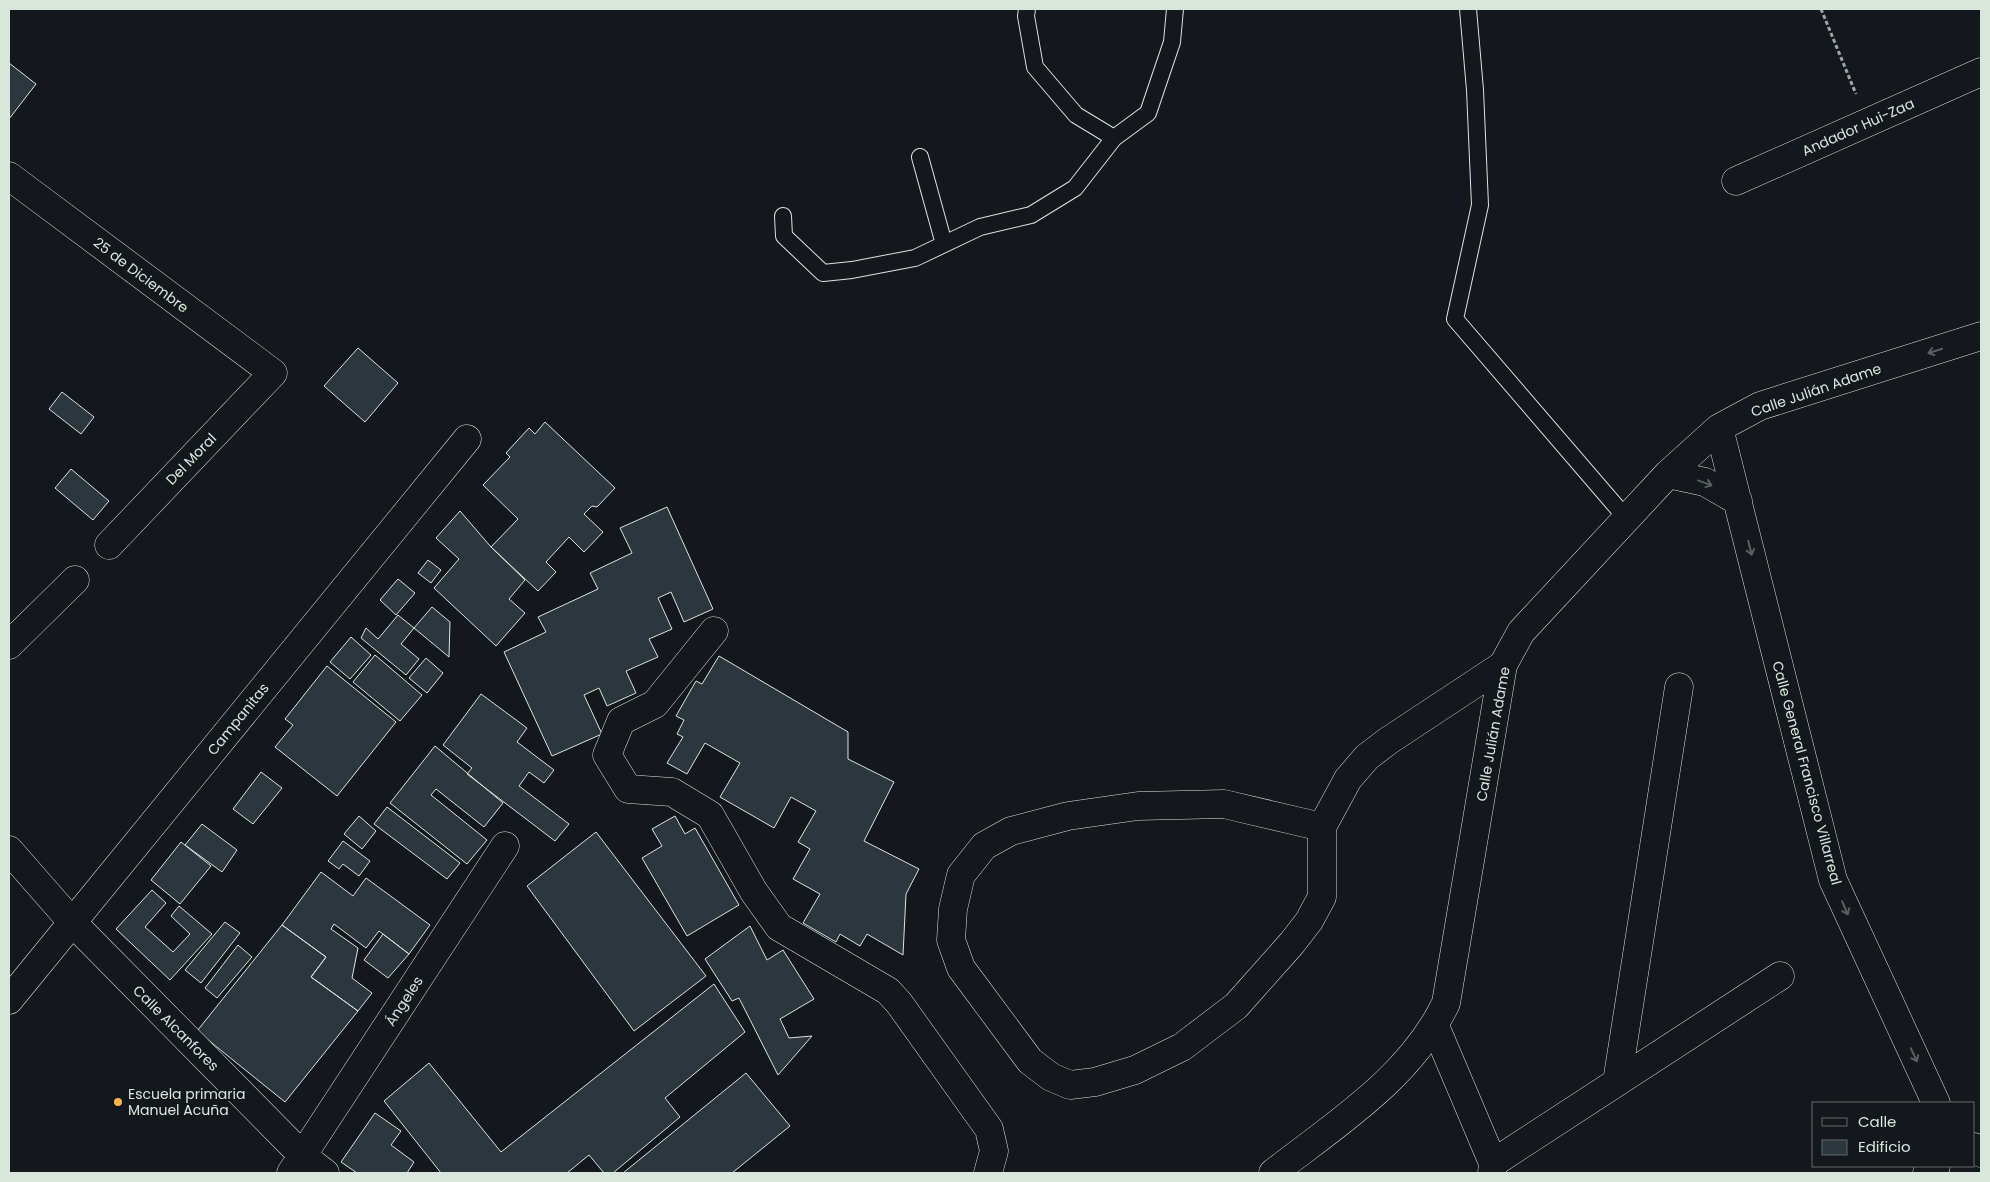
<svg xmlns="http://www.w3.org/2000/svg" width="1990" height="1182" font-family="Poppins,sans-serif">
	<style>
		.building { fill: #2c363c; stroke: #d8e6dc }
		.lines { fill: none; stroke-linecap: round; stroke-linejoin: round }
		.service-casing { stroke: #d8e6dc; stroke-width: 18 }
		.minor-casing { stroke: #d8e6dc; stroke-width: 29 }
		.tertiary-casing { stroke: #d8e6dc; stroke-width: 29 }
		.path { stroke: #9da8a2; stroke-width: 3; stroke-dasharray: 4 2.5; stroke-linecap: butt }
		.service { stroke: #14181c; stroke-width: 16 }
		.minor { stroke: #14181c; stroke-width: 28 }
		.tertiary { stroke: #14181c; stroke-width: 28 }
		.oneway { stroke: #59605f }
		.poi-dot { fill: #ffb74d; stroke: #14181c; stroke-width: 2 }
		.labels { text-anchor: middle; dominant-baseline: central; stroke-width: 4; stroke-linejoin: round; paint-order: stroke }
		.street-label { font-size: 14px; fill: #d8e6dc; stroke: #14181c }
		.poi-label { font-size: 14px; fill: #d8e6dc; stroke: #14181c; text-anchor: start }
	</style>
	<rect width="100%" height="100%" fill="#14181c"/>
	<path class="building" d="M 9,63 L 36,84 L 9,119 Z
		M 358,348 L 398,383 L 365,422 L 324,386 Z
		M 62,392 L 94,417 L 81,434 L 49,409 Z
		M 545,422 L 615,488 L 597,507 L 592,506 L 584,514 L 603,532 L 584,552 L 569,537 L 546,562 L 556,572 L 538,591 L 491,547 L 518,519 L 483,485 L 510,457 L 506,453 L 529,428 L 535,434 Z
		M 71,469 L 109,501 L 93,520 L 55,488 Z
		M 667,507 L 713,609 L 684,622 L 671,592 L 658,598 L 672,629 L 649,639 L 658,657 L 626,671 L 636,693 L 607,706 L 599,688 L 584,695 L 602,734 L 552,756 L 504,652 L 546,632 L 538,617 L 598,589 L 590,573 L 632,553 L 620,528 Z
		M 460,511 L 491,547 L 525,580 L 509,599 L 525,613 L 496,646 L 434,588 L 459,559 L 436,538 Z
		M 428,560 L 441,570 L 431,583 L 418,573 Z
		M 398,579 L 415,593 L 396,615 L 380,600 Z
		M 432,607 L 450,622 L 449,657 L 414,628 Z
		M 398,615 L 414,628 L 401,644 L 419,659 L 406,675 L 361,638 L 366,628 L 378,639 Z
		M 351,637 L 371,655 L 350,679 L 330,662 Z
		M 375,655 L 422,695 L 400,721 L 353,682 Z
		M 719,656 L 848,732 L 848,759 L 894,782 L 864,841 L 919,869 L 906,894 L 903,955 L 867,934 L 860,946 L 840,934 L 836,942 L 803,923 L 820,894 L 793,879 L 810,849 L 798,842 L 816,811 L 791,797 L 774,828 L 720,797 L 740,763 L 705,743 L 687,774 L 667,763 L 683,737 L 677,734 L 684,720 L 676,716 L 696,681 L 702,684 Z
		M 426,658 L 443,673 L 427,693 L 409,678 Z
		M 327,666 L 396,722 L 337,796 L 275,747 L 293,725 L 285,719 Z
		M 481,694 L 527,728 L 517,742 L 554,770 L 544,783 L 529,772 L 519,786 L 569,824 L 555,841 L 467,774 L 472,768 L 443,745 Z
		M 435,746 L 503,803 L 484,827 L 436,789 L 431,795 L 487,840 L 467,864 L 390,803 Z
		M 261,772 L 282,788 L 253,824 L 233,809 Z
		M 387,807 L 460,863 L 447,879 L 374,824 Z
		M 359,816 L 376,831 L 362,849 L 344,834 Z
		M 675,816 L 685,834 L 695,828 L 739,905 L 687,936 L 642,858 L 662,846 L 652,829 Z
		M 202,824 L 237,850 L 222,872 L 185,845 Z
		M 596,832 L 706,976 L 634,1031 L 527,886 Z
		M 343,841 L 370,861 L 359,876 L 343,864 L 339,869 L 328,861 Z
		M 181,842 L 211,866 L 180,904 L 151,880 Z
		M 321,872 L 353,896 L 366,878 L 430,925 L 409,954 L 379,931 L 366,948 L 334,924 L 331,929 L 358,948 L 352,978 L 372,993 L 358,1011 L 311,977 L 326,957 L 282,925 Z
		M 152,890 L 166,903 L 145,927 L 173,952 L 190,934 L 171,916 L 179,906 L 212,934 L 170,980 L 116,929 Z
		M 225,922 L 240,933 L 201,983 L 185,970 Z
		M 282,925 L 326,957 L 311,977 L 358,1011 L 285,1102 L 197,1031 Z
		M 750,926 L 767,960 L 783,950 L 814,999 L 780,1019 L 789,1038 L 812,1036 L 778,1075 L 739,998 L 732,1001 L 705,959 Z
		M 383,934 L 409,954 L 388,978 L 364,960 Z
		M 238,945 L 252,957 L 217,998 L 205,988 Z
		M 714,984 L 745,1032 L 665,1098 L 680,1117 L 613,1173 L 604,1173 L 589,1155 L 567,1173 L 441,1173 L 384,1101 L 429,1063 L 501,1152 Z
		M 746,1073 L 790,1126 L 732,1173 L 623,1173 Z
		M 375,1113 L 401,1131 L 391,1145 L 414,1162 L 407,1173 L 357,1173 L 341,1162 Z"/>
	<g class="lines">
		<defs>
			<path id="service" d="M 1027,9 L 1026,16 L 1035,67 L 1076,115 L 1114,138 L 1148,113 L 1172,42 L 1175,9
				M 1468,9 L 1475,90 L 1480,205 L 1455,319 L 1627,519
				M 920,157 L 944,244
				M 783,216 L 784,236 L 823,273 L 852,270 L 915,258 L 980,227 L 1031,215 L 1075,188 L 1114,138"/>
			<path id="minor" d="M 9,176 L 273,373 L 109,545
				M 1736,181 L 1981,72
				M 714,631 L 655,704 L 621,721 L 607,755 L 628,789 L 672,792 L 710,815 L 754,892 L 779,927 L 888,991 L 899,1003 L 989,1129 L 994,1151 L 988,1173
				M 9,645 L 75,580
				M 1322,827 L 1224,804 L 1138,806 L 1068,816 L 1011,831 L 984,846 L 961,875 L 953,909 L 951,940 L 961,968 L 1030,1061 L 1051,1077 L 1070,1085 L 1095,1082 L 1135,1070 L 1182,1047 L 1236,1006 L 1292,943 L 1309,921 L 1322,897 L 1322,827 L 1348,779 L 1367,757 L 1388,741 L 1503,665
				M 9,850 L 72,922 L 303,1156 L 325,1173
				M 9,1000 L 467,439
				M 1435,1026 L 1493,1163 L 1492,1173
				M 1617,1082 L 1679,687
				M 1493,1163 L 1780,976
				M 291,1173 L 505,846
				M 1927,1173 L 1936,1166"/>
			<path id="tertiary" d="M 1719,428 L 1833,880 L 1936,1103
				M 1668,474 L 1705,482 L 1738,501
				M 1974,1147 L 1981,1153
				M 1273,1173 C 1336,1124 1411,1077 1446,1003 L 1503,665 L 1521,632 L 1668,474 L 1719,428 L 1760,406 L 1981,336"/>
		</defs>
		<use href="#service" class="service-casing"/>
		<use href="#minor" class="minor-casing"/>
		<use href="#tertiary" class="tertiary-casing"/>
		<path class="path" d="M 1821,9 L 1856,94"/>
		<use href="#service" class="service"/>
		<use href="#minor" class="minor"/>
		<use href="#tertiary" class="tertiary"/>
	</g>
	<defs><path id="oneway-shaft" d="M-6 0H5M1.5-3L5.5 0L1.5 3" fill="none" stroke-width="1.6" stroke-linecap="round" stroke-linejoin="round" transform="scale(1.25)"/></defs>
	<g class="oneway">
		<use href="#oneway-shaft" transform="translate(1935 351) rotate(162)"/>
		<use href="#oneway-shaft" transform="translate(1705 483) rotate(20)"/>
		<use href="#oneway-shaft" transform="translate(1750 548) rotate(76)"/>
		<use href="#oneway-shaft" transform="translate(1845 908) rotate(67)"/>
		<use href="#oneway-shaft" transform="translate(1914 1055) rotate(65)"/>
	</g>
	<circle class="poi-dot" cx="118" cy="1102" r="5"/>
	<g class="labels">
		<g class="street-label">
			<text transform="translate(1858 127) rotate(-24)">Andador Hui-Zaa</text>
			<text transform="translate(141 275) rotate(37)">25 de Diciembre</text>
			<text transform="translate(1816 390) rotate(-19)">Calle Julián Adame</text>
			<text transform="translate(191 459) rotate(-46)">Del Moral</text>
			<text transform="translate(238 719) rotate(-51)">Campanitas</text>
			<text transform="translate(1493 734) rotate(-80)">Calle Julián Adame</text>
			<text transform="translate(1807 773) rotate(75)">Calle General Francisco Villarreal</text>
			<text transform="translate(404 1001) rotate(-57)">Ángeles</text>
			<text transform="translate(176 1028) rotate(45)">Calle Alcanfores</text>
		</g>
		<g class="poi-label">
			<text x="128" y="1094">Escuela primaria<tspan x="128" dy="16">Manuel Acuña</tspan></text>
		</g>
	</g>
	<rect width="1990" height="1182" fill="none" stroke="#d8e6dc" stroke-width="20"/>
	<rect x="1812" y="1102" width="162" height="65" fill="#14181c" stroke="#626a69"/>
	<rect x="1822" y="1118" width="25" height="8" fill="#14181c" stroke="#626a69"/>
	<text x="1858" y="1127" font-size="15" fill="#d8e6dc">Calle</text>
	<rect x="1822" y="1140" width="25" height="15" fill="#2c363c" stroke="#626a69"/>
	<text x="1858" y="1152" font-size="15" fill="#d8e6dc">Edificio</text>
</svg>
